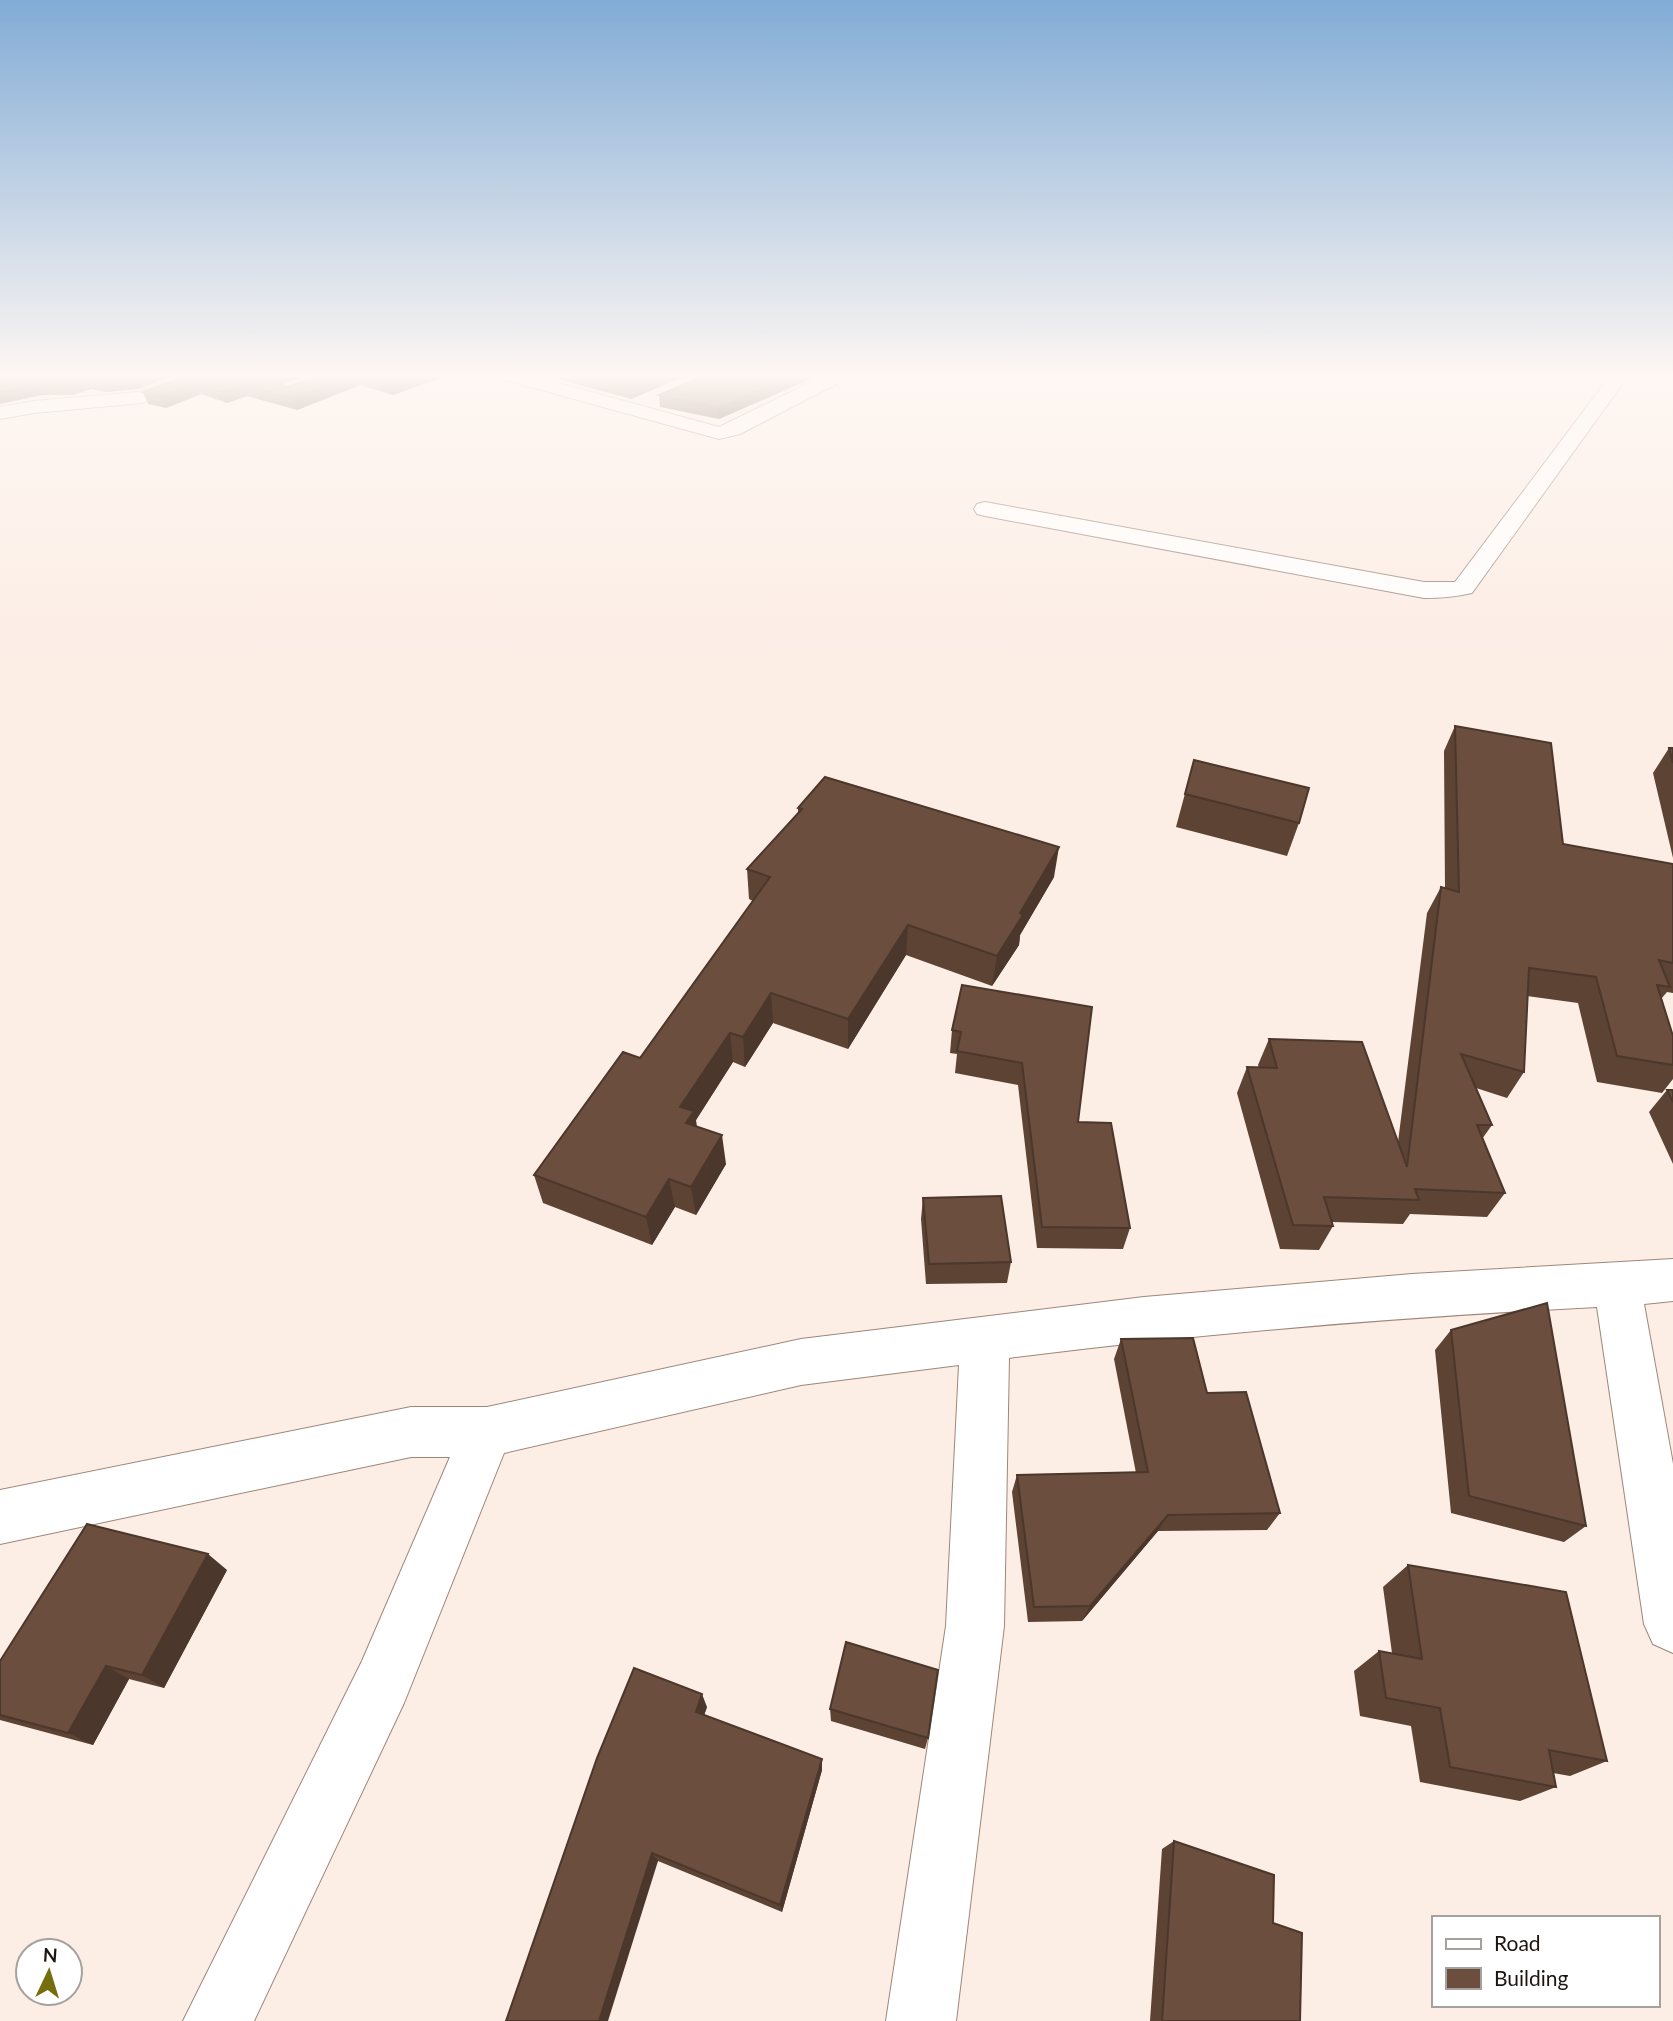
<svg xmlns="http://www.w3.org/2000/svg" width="1673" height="2021" font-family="Lato,sans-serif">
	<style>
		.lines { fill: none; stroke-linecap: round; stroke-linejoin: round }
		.street-casing { stroke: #9d877b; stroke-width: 2 }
		.street { fill: #fff; fill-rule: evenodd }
		.wall { fill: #5c4334 }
		.shaded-wall { fill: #4b372b }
		.building { fill: #6b4e3d; stroke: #4b372b; stroke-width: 2 }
	</style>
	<rect width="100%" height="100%" fill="#fcede5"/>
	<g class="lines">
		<defs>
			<path id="street" d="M 178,376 L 203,376 L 201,380 L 142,403 L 34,413 L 0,419 L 0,407 L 34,401 L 139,392 Z
				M 503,376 L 533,376 L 719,427 L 823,376 L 846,376 L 844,380 L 740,434 L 719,439 L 505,380 Z
				M 1610,376 L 1628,376 L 1472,593 C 1455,597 1441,598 1424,598 L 985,516 L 977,514 L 974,509 L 977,504 L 985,502 L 1424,582 L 1455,582 Z
				M 1673,1259 L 1673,1301 L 1644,1304 L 1673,1464 L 1673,1653 L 1653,1644 L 1644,1624 L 1597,1307 C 1400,1317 1204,1333 1009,1358 L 1004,1626 L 956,2021 L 886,2021 L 946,1626 L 959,1365 L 801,1385 L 504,1453 L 404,1703 L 254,2021 L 183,2021 L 362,1661 L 450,1457 L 411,1457 L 0,1544 L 0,1490 L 411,1407 L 487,1407 L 801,1339 L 1144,1297 L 1412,1274 Z"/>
		</defs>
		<use href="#street" class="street-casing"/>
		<use href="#street" class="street"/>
	</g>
	<path class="wall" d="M 0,376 L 171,376 L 138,389 L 105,392 L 91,389 L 72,395 L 42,395 Z
		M 186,376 L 283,384 L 282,385 L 286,387 L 322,376 L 445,376 L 393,395 L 360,385 L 297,410 L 247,396 L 227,403 L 201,394 L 166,408 L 148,404 L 143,392 Z
		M 547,376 L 685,376 L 631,399 Z
		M 817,376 L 719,419 L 660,407 L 659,395 Z
		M 1455,726 L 1563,844 L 1673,864 L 1673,993 L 1667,992 L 1661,999 L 1673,1036 L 1673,1079 L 1662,1093 L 1597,1082 L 1578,1003 L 1527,996 L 1524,1072 L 1507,1098 L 1476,1088 L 1492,1125 L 1482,1139 L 1505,1193 L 1487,1217 L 1410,1214 L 1403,1224 L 1332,1222 L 1333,1226 L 1319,1250 L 1280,1249 L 1237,1093 L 1247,1067 L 1259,1068 L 1258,1065 L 1269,1039 L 1398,1142 L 1427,913 L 1441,887 L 1445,889 L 1444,751 Z
		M 1669,748 L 1673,748 L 1673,858 L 1653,773 Z
		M 1194,760 L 1299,823 L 1287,856 L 1176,827 Z
		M 798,808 L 1054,877 L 1020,935 L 1019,945 L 992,986 L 906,955 L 848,1049 L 773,1023 L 745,1067 L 733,1062 L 696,1120 L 696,1127 L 726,1164 L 696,1215 L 675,1207 L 652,1245 L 543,1203 L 534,1175 L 640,1058 L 753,901 L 749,899 L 747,869 L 798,813 Z
		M 962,985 L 1078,1122 L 1130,1228 L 1123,1249 L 1037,1248 L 1018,1085 L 955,1073 L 957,1054 L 950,1053 L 952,1030 Z
		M 1667,1090 L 1673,1090 L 1673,1164 L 1649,1112 Z
		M 923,1198 L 1011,1262 L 1007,1283 L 926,1284 L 921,1219 Z
		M 1451,1330 L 1586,1526 L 1564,1542 L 1451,1513 L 1435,1350 Z
		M 1121,1339 L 1207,1393 L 1280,1513 L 1267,1530 L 1158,1531 L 1082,1621 L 1028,1622 L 1012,1492 L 1017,1475 L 1136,1473 L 1114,1359 Z
		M 1408,1565 L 1607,1761 L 1570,1776 L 1553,1773 L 1556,1787 L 1520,1801 L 1420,1782 L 1411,1726 L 1360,1716 L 1354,1671 L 1379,1651 L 1392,1653 L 1383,1587 Z
		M 227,1570 L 164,1688 L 129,1679 L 93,1745 L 0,1720 L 0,1661 Z
		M 707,1707 L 704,1715 L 822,1770 L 782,1912 L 658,1861 L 506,2021 Z
		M 830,1709 L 928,1738 L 925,1749 L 831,1721 Z
		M 1174,1841 L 1273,1923 L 1300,2021 L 1150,2021 L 1162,1849 Z"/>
	<path class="shaded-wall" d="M 140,376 L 171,376 L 138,389 L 105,392 L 100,381 Z
		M 277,376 L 306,376 L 283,384 L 278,391 L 275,379 Z
		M 352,376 L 357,376 L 360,385 L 297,410 L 293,399 Z
		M 413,376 L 445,376 L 393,395 L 390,384 Z
		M 658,376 L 685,376 L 631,399 L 630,388 Z
		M 792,376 L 817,376 L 719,419 L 719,408 Z
		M 86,378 L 91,389 L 72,395 L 67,384 Z
		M 196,383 L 201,394 L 166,408 L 161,397 Z
		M 37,384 L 42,395 L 0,404 L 0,392 Z
		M 243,385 L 247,396 L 227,403 L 223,392 Z
		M 1059,847 L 1054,877 L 1020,935 L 1019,945 L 992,986 L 997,956 L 1020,913 Z
		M 908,925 L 906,955 L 848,1049 L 848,1019 Z
		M 771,993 L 773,1023 L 745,1067 L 743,1037 Z
		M 730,1033 L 733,1062 L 696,1120 L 699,1140 L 691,1152 L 680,1107 Z
		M 722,1135 L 726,1164 L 696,1215 L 691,1187 Z
		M 669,1179 L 675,1207 L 652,1245 L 646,1217 Z
		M 1168,1515 L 1158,1531 L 1082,1621 L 1090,1606 Z
		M 208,1554 L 227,1570 L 164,1688 L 142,1675 Z
		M 106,1666 L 129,1679 L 93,1745 L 68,1733 Z
		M 702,1694 L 707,1707 L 701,1724 L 696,1712 Z
		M 822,1759 L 822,1770 L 782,1912 L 780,1905 Z
		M 652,1853 L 658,1861 L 608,2021 L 599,2021 Z"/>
	<path class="building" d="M 0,376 L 140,376 L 134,378 L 100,381 L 86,378 L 67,384 L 37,384 L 0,392 Z
		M 186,376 L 277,376 L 275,379 L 286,387 L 322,376 L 352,376 L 293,399 L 243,385 L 223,392 L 196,383 L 161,397 L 143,392 Z
		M 363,376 L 413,376 L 390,384 Z
		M 586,376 L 658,376 L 630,388 Z
		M 704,376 L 792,376 L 719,408 L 659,395 Z
		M 1455,726 L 1551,743 L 1563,844 L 1673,864 L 1673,963 L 1659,960 L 1670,987 L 1657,985 L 1673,1036 L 1673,1065 L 1617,1056 L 1596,977 L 1529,968 L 1524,1072 L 1461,1054 L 1492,1125 L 1477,1125 L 1505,1193 L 1415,1189 L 1419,1200 L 1324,1197 L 1333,1226 L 1293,1225 L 1247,1067 L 1277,1068 L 1269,1039 L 1362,1042 L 1407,1167 L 1441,887 L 1459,892 Z
		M 1669,748 L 1673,748 L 1673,763 Z
		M 1194,760 L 1309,788 L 1299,823 L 1185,794 Z
		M 825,777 L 1059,847 L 1020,913 L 1023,915 L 997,956 L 908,925 L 848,1019 L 771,993 L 743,1037 L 730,1033 L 680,1107 L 694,1111 L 686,1123 L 722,1135 L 691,1187 L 669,1179 L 646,1217 L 534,1175 L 623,1052 L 640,1058 L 770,877 L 747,869 L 802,809 L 798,808 Z
		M 962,985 L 1092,1007 L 1078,1122 L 1111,1123 L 1130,1228 L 1042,1227 L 1022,1063 L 957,1051 L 961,1032 L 952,1030 Z
		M 1667,1090 L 1673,1090 L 1673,1102 Z
		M 1001,1196 L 1011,1262 L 929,1264 L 923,1198 Z
		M 1547,1303 L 1586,1526 L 1469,1496 L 1451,1330 Z
		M 1193,1338 L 1207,1393 L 1246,1392 L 1280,1513 L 1168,1515 L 1090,1606 L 1034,1607 L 1017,1475 L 1148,1472 L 1121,1339 Z
		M 87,1524 L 208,1554 L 142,1675 L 106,1666 L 68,1733 L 0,1715 L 0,1661 Z
		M 1408,1565 L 1566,1592 L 1607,1761 L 1549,1750 L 1556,1787 L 1450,1767 L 1440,1708 L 1386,1698 L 1379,1651 L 1422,1659 Z
		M 846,1642 L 938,1670 L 928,1738 L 830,1709 Z
		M 634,1668 L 702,1694 L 696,1712 L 822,1759 L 780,1905 L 652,1853 L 599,2021 L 506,2021 L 597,1758 Z
		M 1174,1841 L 1274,1875 L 1273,1923 L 1302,1933 L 1300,2021 L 1162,2021 Z"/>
	<linearGradient id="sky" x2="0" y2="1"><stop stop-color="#82acd6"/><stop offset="0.57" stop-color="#fef7f3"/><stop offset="1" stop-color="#fef7f3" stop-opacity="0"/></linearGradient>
	<rect width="1673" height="659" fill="url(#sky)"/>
	<rect x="1432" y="1916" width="228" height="91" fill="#ffffff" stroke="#a5a19f" stroke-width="2"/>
	<rect x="1446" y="1939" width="35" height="10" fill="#ffffff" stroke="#a5a19f" stroke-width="2"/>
	<text x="1494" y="1951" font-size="21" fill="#1d1510">Road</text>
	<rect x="1446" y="1968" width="35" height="21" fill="#6b4e3d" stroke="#a5a19f" stroke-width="2"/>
	<text x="1494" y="1986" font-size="21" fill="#1d1510">Building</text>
	<g transform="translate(49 1972) rotate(4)"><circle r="33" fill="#ffffff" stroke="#a5a19f" stroke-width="2"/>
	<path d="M0-5L12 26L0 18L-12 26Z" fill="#746e0c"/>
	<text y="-10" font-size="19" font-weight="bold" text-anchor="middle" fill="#1d1510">N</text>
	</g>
</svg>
